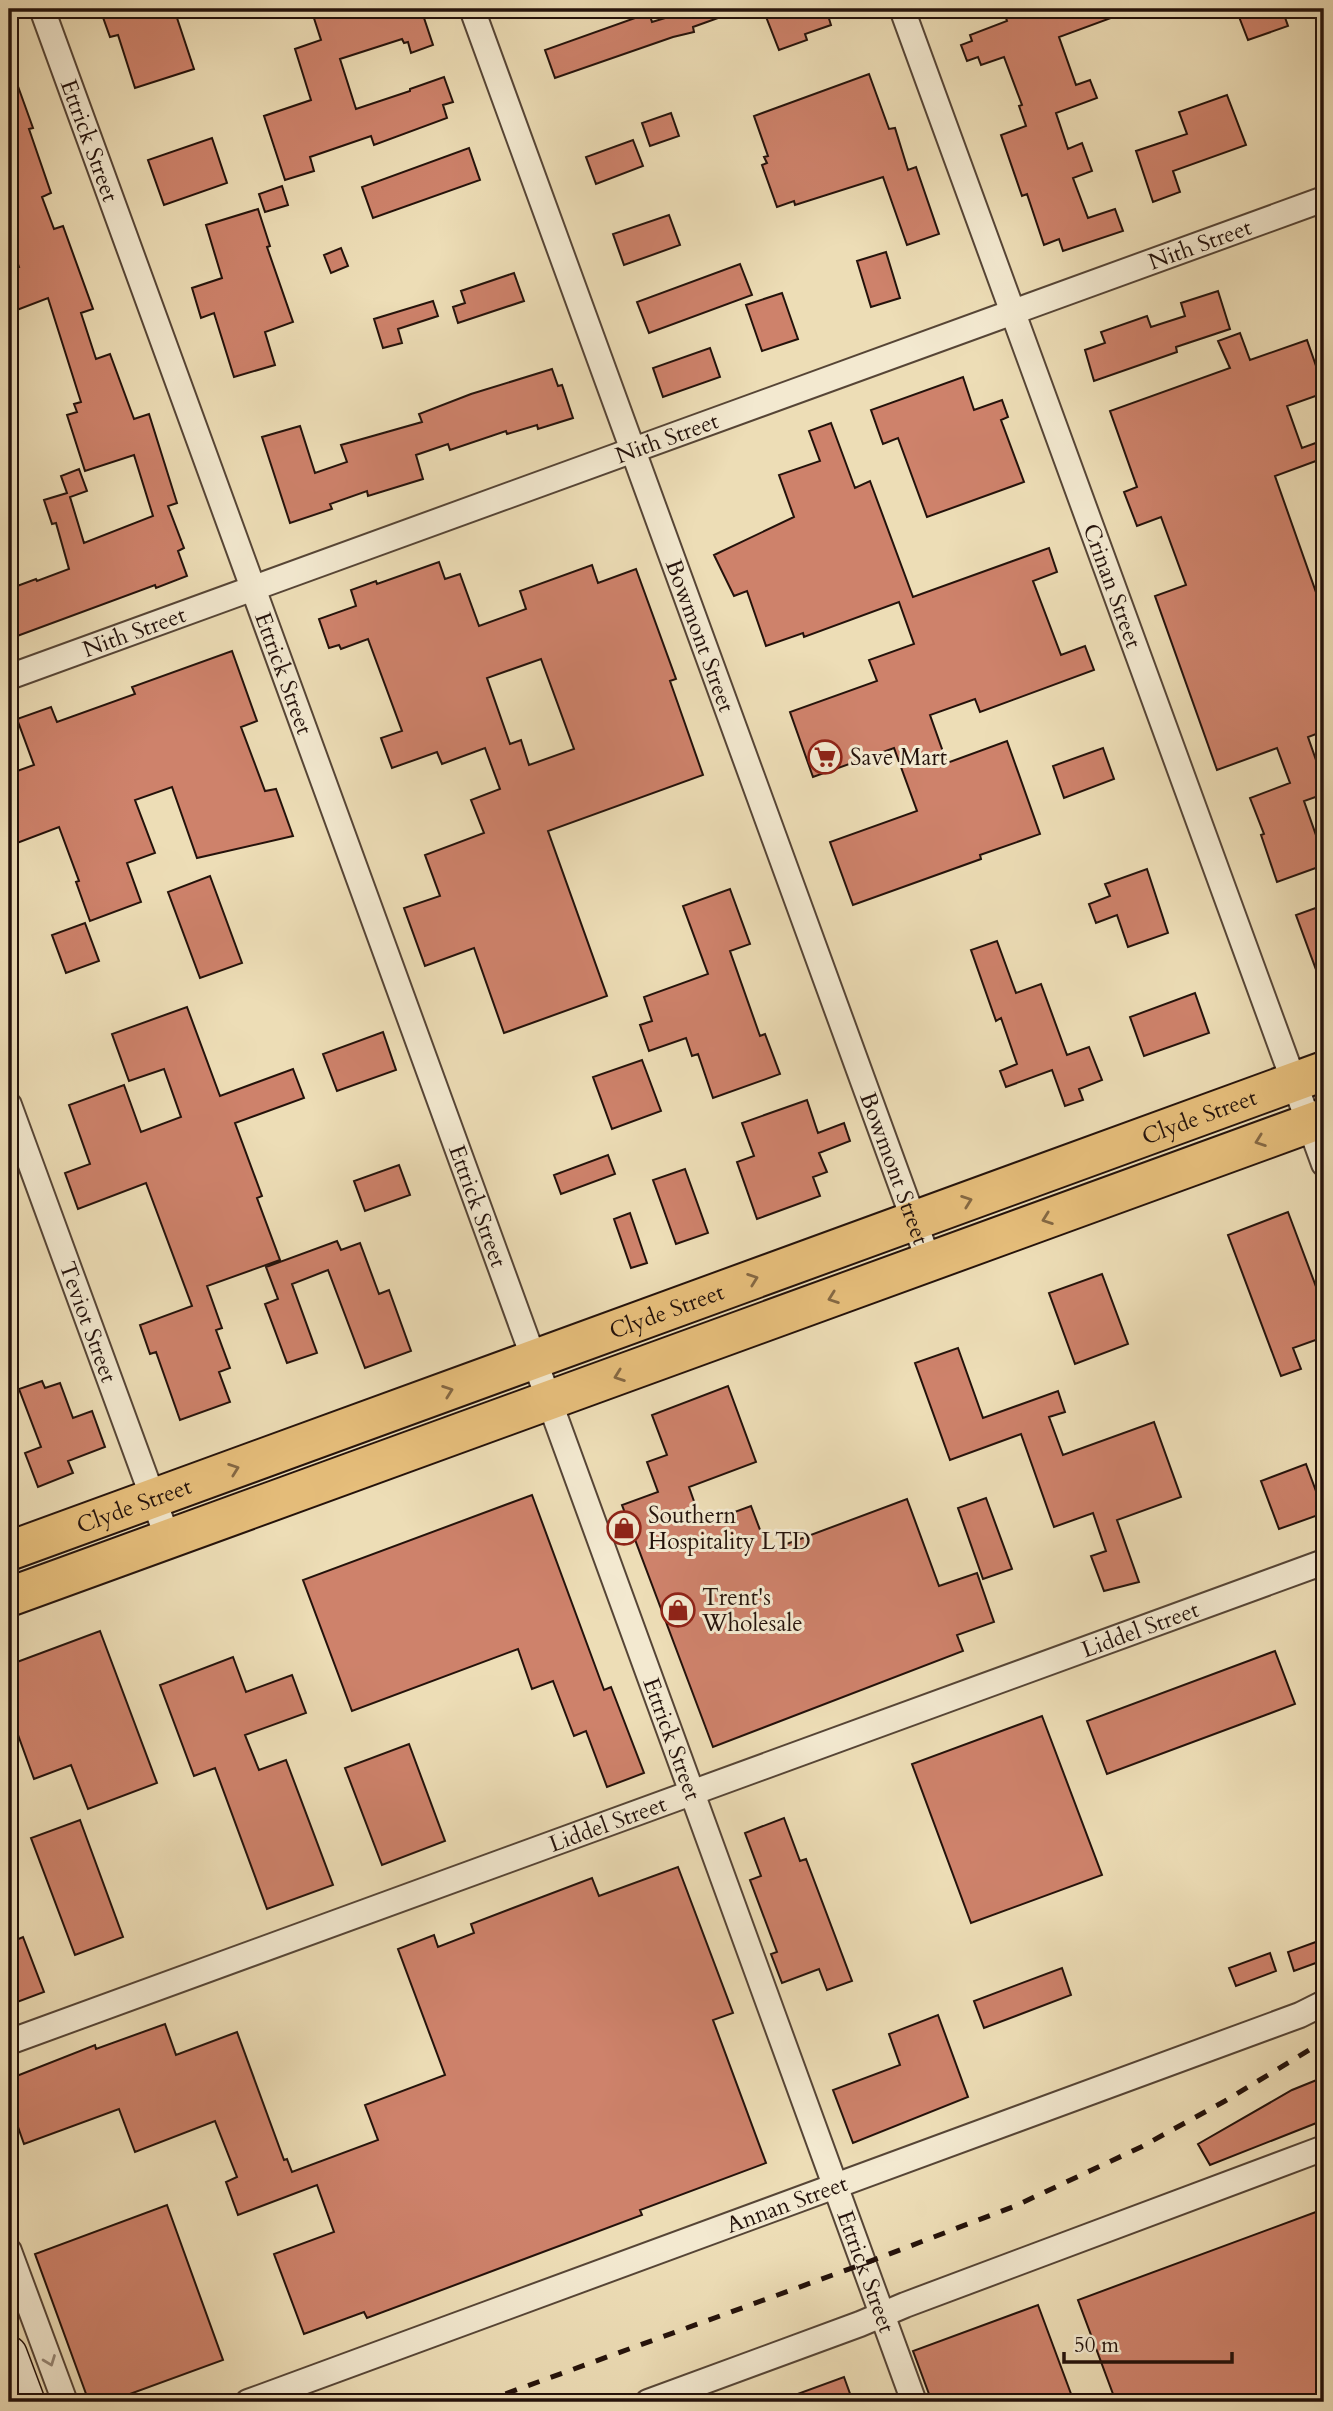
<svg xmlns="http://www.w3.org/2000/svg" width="1333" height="2411" font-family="Cardo,serif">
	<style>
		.building { fill: #ce826b; stroke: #24120b; stroke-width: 2; fill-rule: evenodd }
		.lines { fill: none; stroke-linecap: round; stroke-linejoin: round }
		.minor-casing { stroke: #564536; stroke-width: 28 }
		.secondary-casing { stroke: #24120b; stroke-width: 38 }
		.trunk-casing { stroke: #24120b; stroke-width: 42 }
		.minor { stroke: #f3e9d0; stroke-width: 24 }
		.secondary { stroke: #f3e9d0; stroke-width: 35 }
		.trunk { stroke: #e6be7b; stroke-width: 38 }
		.rail { stroke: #24120b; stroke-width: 5; stroke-dasharray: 12 12; stroke-linecap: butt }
		.oneway { stroke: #856843 }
		.oneway2 { stroke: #968877 }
		.labels { text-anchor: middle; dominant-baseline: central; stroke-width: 6; stroke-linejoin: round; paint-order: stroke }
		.street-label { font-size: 23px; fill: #24120b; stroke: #f3e9d0 }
		.poi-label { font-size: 23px; fill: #24120b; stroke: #f3e9d0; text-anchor: start }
	</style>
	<rect width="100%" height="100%" fill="#edddb6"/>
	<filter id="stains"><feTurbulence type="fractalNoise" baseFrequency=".00286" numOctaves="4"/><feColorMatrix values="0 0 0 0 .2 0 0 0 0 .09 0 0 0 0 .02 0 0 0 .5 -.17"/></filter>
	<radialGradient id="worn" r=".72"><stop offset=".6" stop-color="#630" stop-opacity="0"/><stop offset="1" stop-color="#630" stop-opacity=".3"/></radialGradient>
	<path class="building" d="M 100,9 L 174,9 L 194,69 L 135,88 L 118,35 L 110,37 Z
		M 311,9 L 421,9 L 433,45 L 411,53 L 408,42 L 404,43 L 402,39 L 340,59 L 356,109 L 410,91 L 410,89 L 444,77 L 453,102 L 443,105 L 447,118 L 374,145 L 371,136 L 310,157 L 314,171 L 285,180 L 264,116 L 311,100 L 295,49 L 321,40 Z
		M 695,9 L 734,9 L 735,12 L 693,27 L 694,32 L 673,37 L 555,78 L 545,50 L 649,13 L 652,22 Z
		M 763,9 L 826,9 L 831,25 L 805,34 L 807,40 L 779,50 Z
		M 1023,9 L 1129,9 L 1130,11 L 1059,37 L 1076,85 L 1090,80 L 1097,98 L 1056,113 L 1068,149 L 1082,143 L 1092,171 L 1073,178 L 1088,218 L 1115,209 L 1123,231 L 1063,251 L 1059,239 L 1044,245 L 1027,194 L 1022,196 L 1001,135 L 1026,126 L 1019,106 L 1022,105 L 1004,57 L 981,65 L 978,57 L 967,61 L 961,45 L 972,41 L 970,35 L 1007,21 L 1005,15 Z
		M 1236,9 L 1282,9 L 1288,26 L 1248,40 Z
		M 9,67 L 11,67 L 33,128 L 29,129 L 51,193 L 42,197 L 54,229 L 63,226 L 93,309 L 81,313 L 96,359 L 110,354 L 134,419 L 149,414 L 177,503 L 168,506 L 184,548 L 178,551 L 187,576 L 156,588 L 155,585 L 9,639 L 9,589 L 36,579 L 37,581 L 69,569 L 56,523 L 52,524 L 44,500 L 67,493 L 61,476 L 79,469 L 87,491 L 70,497 L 84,543 L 153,516 L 134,455 L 85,471 L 67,415 L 77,412 L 74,404 L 81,402 L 48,298 L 9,313 L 9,269 L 19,267 L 9,238 Z
		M 869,74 L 889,129 L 895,128 L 908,170 L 916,167 L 939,234 L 907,245 L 883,177 L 795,205 L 794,201 L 777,207 L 762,165 L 767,163 L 764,157 L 768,156 L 754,116 Z
		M 1227,95 L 1246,145 L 1173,171 L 1180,192 L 1153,202 L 1136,151 L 1187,134 L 1179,112 Z
		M 671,113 L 679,136 L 650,146 L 642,123 Z
		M 212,138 L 227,183 L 164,205 L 148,160 Z
		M 633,140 L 643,166 L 596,184 L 586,157 Z
		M 469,148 L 480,180 L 373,218 L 362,187 Z
		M 282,186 L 288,205 L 265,212 L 259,194 Z
		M 258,209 L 270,246 L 267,247 L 293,322 L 265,332 L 275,365 L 234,377 L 214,313 L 201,318 L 192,288 L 222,278 L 206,225 Z
		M 669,215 L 680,245 L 624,265 L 613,234 Z
		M 341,248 L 348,266 L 331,273 L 324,255 Z
		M 886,252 L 900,298 L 871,307 L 857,261 Z
		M 740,264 L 752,295 L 649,333 L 637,302 Z
		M 514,273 L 524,301 L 458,323 L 453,307 L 465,303 L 461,291 Z
		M 1218,291 L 1230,329 L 1176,347 L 1177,352 L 1094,381 L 1085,350 L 1105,343 L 1101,332 L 1147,316 L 1151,327 L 1185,316 L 1181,303 Z
		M 782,293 L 798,339 L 762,351 L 746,305 Z
		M 433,301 L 438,316 L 398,329 L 402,343 L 383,348 L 374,319 Z
		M 1240,333 L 1250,360 L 1307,340 L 1324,389 L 1324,393 L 1287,406 L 1302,448 L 1324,440 L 1324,458 L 1275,476 L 1324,615 L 1324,731 L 1308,737 L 1324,783 L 1324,794 L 1304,801 L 1324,858 L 1324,865 L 1277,882 L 1261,835 L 1264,834 L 1250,798 L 1290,783 L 1277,748 L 1217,770 L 1155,596 L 1186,585 L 1161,517 L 1137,526 L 1124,492 L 1137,487 L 1110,411 L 1230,368 L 1218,341 Z
		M 710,348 L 720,377 L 663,397 L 653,368 Z
		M 552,369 L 558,386 L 562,385 L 573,418 L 538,429 L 537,425 L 507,434 L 506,431 L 450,450 L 448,444 L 416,455 L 423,479 L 368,496 L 367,491 L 330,504 L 332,509 L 290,523 L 262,437 L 300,426 L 315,473 L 347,462 L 341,445 L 422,422 L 419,414 L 471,394 Z
		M 963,377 L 974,410 L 1002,400 L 1008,417 L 1001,420 L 1024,482 L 927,517 L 898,438 L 883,444 L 871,410 Z
		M 831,423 L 855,488 L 870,481 L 913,597 L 1049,548 L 1057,572 L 1033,581 L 1061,655 L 1085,646 L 1094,670 L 980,712 L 975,699 L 930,715 L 947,763 L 1007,741 L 1040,834 L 980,855 L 981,859 L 853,905 L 830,842 L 917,811 L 894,748 L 813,777 L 790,712 L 877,681 L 869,660 L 914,644 L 899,602 L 804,637 L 803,633 L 766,646 L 747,591 L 734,596 L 714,555 L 794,517 L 779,475 L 820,461 L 809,431 Z
		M 439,562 L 445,579 L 460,574 L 479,626 L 526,609 L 520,591 L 592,565 L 598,583 L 636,569 L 676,679 L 670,681 L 703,775 L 548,831 L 607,996 L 504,1033 L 474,948 L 425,966 L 404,908 L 440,896 L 425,855 L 484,833 L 471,800 L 500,789 L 485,748 L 442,764 L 437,752 L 392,768 L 381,738 L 402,731 L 368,639 L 341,649 L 339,645 L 329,648 L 319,619 L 356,606 L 351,590 L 376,581 L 377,584 ZM 541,659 L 574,749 L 529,765 L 521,740 L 510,744 L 487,678 Z
		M 232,651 L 257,721 L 241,727 L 265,791 L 276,789 L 293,836 L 197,858 L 172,787 L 135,800 L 155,853 L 127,863 L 141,902 L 90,921 L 76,882 L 79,881 L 59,827 L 9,846 L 9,774 L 34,765 L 17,719 L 51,707 L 57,722 L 135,694 L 132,687 Z
		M 1103,748 L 1114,779 L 1064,798 L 1053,766 Z
		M 1147,869 L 1168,933 L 1128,947 L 1117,915 L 1096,923 L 1089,904 L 1110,896 L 1105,884 Z
		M 210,876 L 242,963 L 200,978 L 168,892 Z
		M 730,889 L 750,944 L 730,951 L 760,1036 L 765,1034 L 780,1074 L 713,1098 L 698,1054 L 692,1056 L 686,1038 L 649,1051 L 640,1025 L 652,1021 L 644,997 L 708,974 L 683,906 Z
		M 1324,905 L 1324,986 L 1322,986 L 1296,915 Z
		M 85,923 L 99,961 L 66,973 L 52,935 Z
		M 997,941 L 1016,993 L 1041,984 L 1067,1055 L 1089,1047 L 1102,1080 L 1079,1089 L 1083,1100 L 1065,1106 L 1052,1070 L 1006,1087 L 1000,1071 L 1017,1064 L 1001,1018 L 996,1021 L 971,950 Z
		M 1195,993 L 1209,1033 L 1144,1056 L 1130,1017 Z
		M 187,1007 L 220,1096 L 293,1069 L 304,1098 L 235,1123 L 262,1196 L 257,1198 L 280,1260 L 207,1286 L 222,1328 L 216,1330 L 230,1368 L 219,1372 L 230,1402 L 180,1420 L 156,1352 L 150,1354 L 140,1325 L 192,1306 L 146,1183 L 78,1209 L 65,1173 L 90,1164 L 69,1105 L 124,1085 L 141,1132 L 181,1117 L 164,1069 L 129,1081 L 112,1034 Z
		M 383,1032 L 396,1070 L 337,1091 L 323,1054 Z
		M 642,1060 L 661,1111 L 612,1129 L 593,1077 Z
		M 807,1100 L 818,1133 L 844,1123 L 850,1141 L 819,1153 L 827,1172 L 813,1177 L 820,1196 L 757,1219 L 737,1162 L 754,1156 L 742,1123 Z
		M 608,1155 L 615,1174 L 561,1194 L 554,1175 Z
		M 399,1165 L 410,1195 L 365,1211 L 354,1181 Z
		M 685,1169 L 708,1233 L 676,1244 L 653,1180 Z
		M 1288,1212 L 1324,1308 L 1324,1337 L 1293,1348 L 1301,1369 L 1281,1376 L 1228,1235 Z
		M 630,1213 L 647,1263 L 631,1268 L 614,1219 Z
		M 337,1241 L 341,1250 L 360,1243 L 379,1294 L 389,1290 L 411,1351 L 365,1368 L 328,1270 L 292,1284 L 317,1353 L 287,1363 L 265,1304 L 278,1299 L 266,1267 Z
		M 1102,1274 L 1128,1344 L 1075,1364 L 1049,1293 Z
		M 958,1348 L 983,1418 L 1058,1391 L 1065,1412 L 1049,1417 L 1063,1455 L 1154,1422 L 1181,1497 L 1117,1520 L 1139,1582 L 1104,1591 L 1091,1556 L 1106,1551 L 1093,1513 L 1054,1527 L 1021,1434 L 950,1460 L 915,1363 Z
		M 42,1381 L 45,1388 L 60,1383 L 73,1418 L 92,1411 L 105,1447 L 68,1461 L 73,1473 L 38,1487 L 25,1453 L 41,1447 L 19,1389 Z
		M 728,1386 L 756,1462 L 689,1487 L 702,1524 L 751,1506 L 768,1551 L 907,1499 L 939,1586 L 977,1573 L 994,1622 L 957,1635 L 963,1651 L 713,1747 L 622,1505 L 658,1492 L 647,1462 L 667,1455 L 652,1415 Z
		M 1306,1464 L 1324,1513 L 1279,1529 L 1261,1481 Z
		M 532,1495 L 604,1690 L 611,1687 L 644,1773 L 607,1787 L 586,1731 L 574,1736 L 553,1681 L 532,1689 L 518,1649 L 352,1711 L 303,1580 Z
		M 986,1498 L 1012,1569 L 983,1579 L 958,1508 Z
		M 100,1631 L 157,1783 L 88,1809 L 71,1765 L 34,1779 L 9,1710 L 9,1665 Z
		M 1275,1651 L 1295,1704 L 1107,1774 L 1087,1721 Z
		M 233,1657 L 246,1692 L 292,1675 L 306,1713 L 245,1735 L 259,1770 L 286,1760 L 333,1885 L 267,1909 L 215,1768 L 194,1776 L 160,1685 Z
		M 1042,1716 L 1102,1875 L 971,1923 L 912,1764 Z
		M 409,1744 L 445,1841 L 382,1865 L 345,1768 Z
		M 784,1818 L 800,1861 L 806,1859 L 852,1981 L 827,1990 L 819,1969 L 782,1983 L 771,1954 L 777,1952 L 750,1880 L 761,1876 L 745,1833 Z
		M 80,1820 L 123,1937 L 75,1955 L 31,1838 Z
		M 678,1867 L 733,2013 L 713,2020 L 766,2163 L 640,2210 L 642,2215 L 367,2318 L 364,2312 L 304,2334 L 274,2254 L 334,2232 L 317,2185 L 238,2215 L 226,2182 L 237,2177 L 215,2121 L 135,2152 L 119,2109 L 24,2144 L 18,2127 L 9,2130 L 9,2079 L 95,2045 L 96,2049 L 165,2024 L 176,2055 L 237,2032 L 284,2160 L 287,2159 L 292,2172 L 378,2140 L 365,2105 L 445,2075 L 398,1949 L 434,1935 L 438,1947 L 474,1933 L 471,1924 L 592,1878 L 599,1896 Z
		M 23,1937 L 44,1992 L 9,2005 L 9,1943 Z
		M 1324,1939 L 1324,1960 L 1294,1971 L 1288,1952 Z
		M 1270,1953 L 1276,1971 L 1236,1986 L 1229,1968 Z
		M 1062,1968 L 1071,1995 L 984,2028 L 974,2001 Z
		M 938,2015 L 968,2097 L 853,2143 L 833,2090 L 900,2065 L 889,2034 Z
		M 1324,2077 L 1324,2120 L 1210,2165 L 1198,2144 L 1292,2090 Z
		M 167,2205 L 223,2360 L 108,2402 L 89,2402 L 35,2254 Z
		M 1324,2209 L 1324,2402 L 1116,2402 L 1078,2300 Z
		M 1038,2305 L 1074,2402 L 932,2402 L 913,2351 Z
		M 844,2377 L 853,2402 L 782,2402 L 781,2400 Z"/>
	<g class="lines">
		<defs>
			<g id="minor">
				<path id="s1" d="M 42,9 L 914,2402"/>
				<path id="s2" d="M 472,9 L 929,1262"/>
				<path id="s3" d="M 902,9 L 1324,1164"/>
				<path id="s4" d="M 9,677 L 1324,199"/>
				<path id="s5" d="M 9,1105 L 168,1539"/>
				<path id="s6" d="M 9,2042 L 1324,1562"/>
				<path d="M 9,2251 L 65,2402"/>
				<path id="s7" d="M 248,2402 L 1300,2015 L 1324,2003"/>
				<path d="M 648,2402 L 860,2324 L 905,2305 L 1324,2148"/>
			</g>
			<path id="secondary" d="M 9,2354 L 27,2402"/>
			<g id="trunk">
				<path id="s8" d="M 9,1551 L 1324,1071"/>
				<path d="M 9,1597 L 1324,1118"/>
			</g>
		</defs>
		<use href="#minor" class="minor-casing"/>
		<use href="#secondary" class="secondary-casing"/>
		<use href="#trunk" class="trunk-casing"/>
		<use href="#minor" class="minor"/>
		<use href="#secondary" class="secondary"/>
		<use href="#trunk" class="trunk"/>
		<path class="rail" d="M 483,2402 L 863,2264 L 1015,2206 L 1141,2147 L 1225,2101 L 1324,2041"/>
	</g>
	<defs><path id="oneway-chevron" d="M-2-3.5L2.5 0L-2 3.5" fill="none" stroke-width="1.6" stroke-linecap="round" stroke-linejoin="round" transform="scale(1.75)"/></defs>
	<g class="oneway">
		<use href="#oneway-chevron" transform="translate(1260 1141) rotate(160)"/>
		<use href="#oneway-chevron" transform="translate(967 1201) rotate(-20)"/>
		<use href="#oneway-chevron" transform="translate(1047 1219) rotate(160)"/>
		<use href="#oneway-chevron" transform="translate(753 1279) rotate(-20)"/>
		<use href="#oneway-chevron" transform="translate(833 1298) rotate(160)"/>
		<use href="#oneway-chevron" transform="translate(619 1376) rotate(160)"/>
		<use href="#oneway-chevron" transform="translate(448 1391) rotate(-20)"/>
		<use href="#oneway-chevron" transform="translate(234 1469) rotate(-20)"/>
	</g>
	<use class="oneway2" href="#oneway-chevron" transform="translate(50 2361) rotate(69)"/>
	<defs>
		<symbol id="supermarket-ring" viewBox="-11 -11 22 22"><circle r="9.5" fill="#f3e9d0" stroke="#8f2418" stroke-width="1.5"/><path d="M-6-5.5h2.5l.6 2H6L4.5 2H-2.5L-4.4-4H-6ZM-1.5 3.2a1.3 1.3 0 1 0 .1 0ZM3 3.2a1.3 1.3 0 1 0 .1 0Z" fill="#8f2418"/></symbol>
		<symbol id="shop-ring" viewBox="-11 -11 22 22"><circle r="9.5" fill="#f3e9d0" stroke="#8f2418" stroke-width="1.5"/><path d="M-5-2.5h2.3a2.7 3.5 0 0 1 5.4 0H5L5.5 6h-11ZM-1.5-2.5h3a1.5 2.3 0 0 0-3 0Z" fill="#8f2418"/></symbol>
	</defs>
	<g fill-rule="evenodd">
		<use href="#supermarket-ring" x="806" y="738" width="38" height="38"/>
		<use href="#shop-ring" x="605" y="1509" width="38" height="38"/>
		<use href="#shop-ring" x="659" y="1591" width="38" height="38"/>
	</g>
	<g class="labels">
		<g class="street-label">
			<text stroke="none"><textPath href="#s1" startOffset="140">Ettrick Street</textPath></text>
			<text stroke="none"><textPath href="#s4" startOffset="1267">Nith Street</textPath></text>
			<text stroke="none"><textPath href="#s4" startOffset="700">Nith Street</textPath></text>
			<text stroke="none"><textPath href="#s3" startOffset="614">Crinan Street</textPath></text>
			<text stroke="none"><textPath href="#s4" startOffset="133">Nith Street</textPath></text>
			<text stroke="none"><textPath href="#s2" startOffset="667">Bowmont Street</textPath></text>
			<text stroke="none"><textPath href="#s1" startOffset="707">Ettrick Street</textPath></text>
			<text stroke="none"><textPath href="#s8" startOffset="1267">Clyde Street</textPath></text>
			<text stroke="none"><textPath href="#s2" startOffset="1234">Bowmont Street</textPath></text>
			<text stroke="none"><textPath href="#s1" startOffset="1274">Ettrick Street</textPath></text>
			<text stroke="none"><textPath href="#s8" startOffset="700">Clyde Street</textPath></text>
			<text stroke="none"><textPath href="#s5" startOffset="231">Teviot Street</textPath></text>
			<text stroke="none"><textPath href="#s8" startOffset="133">Clyde Street</textPath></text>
			<text stroke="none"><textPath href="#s6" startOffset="1204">Liddel Street</textPath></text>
			<text stroke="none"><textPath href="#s1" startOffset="1841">Ettrick Street</textPath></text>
			<text stroke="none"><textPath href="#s6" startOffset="637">Liddel Street</textPath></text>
			<text stroke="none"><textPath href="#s7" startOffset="574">Annan Street</textPath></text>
			<text stroke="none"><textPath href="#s1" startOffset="2408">Ettrick Street</textPath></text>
		</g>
		<g class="poi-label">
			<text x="850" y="757">Save Mart</text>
			<text x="648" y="1515">Southern<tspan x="648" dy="26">Hospitality LTD</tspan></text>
			<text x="702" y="1597">Trent's<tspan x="702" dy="26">Wholesale</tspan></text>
		</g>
	</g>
	<rect width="1333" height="2411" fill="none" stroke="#edddb6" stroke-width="35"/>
	<rect x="10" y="10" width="1312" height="2390" fill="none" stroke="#24120b" stroke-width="3.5"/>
	<rect x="18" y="18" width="1298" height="2376" fill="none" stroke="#24120b" stroke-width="2"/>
	<path d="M1064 2352v10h168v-10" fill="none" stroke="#24120b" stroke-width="3.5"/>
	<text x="1074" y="2352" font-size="21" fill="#24120b" stroke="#f3e9d0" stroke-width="5" paint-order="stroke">50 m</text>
	<rect width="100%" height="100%" filter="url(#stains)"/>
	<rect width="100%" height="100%" fill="url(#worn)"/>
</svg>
